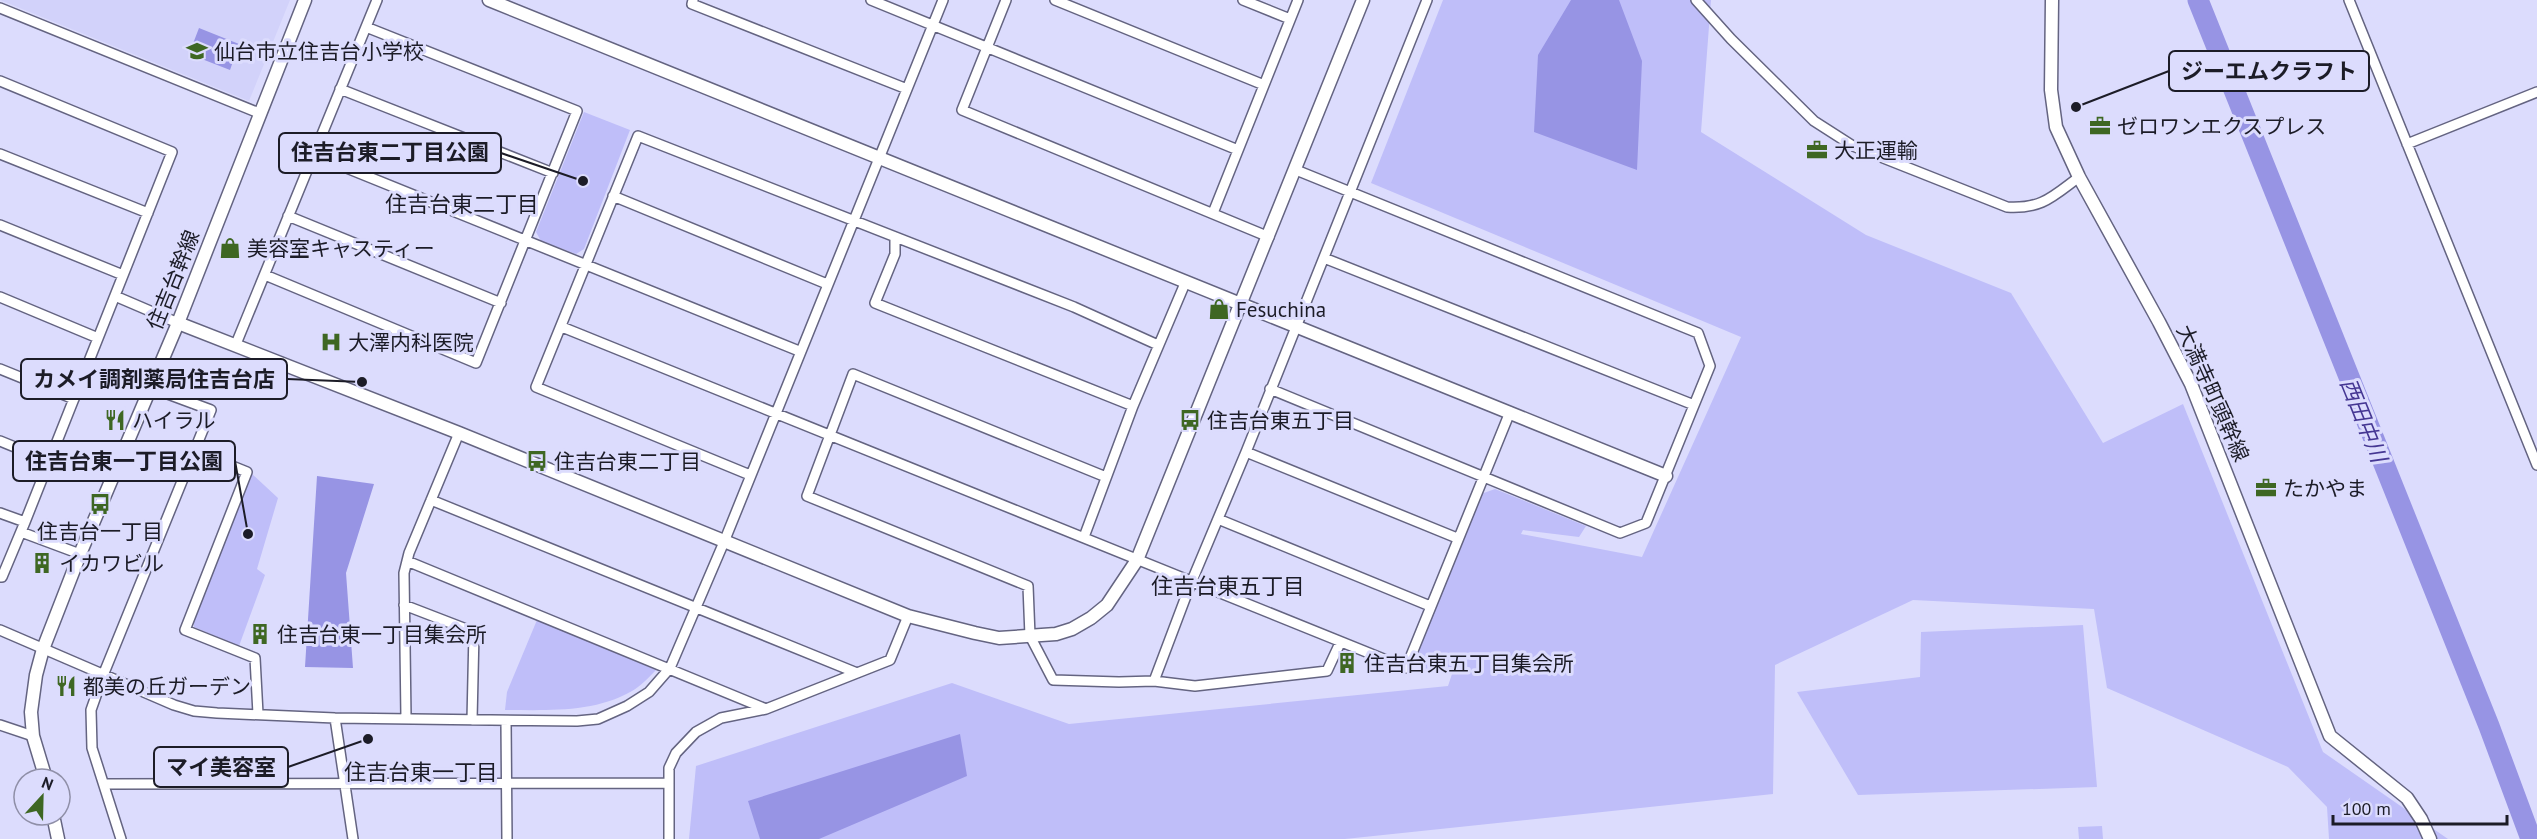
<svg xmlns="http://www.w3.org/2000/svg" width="2537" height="839" font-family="'PT Sans','Noto Sans JP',sans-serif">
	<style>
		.built { fill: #d2d2fa }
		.green { fill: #bfbef9 }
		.water { fill: #9794e4 }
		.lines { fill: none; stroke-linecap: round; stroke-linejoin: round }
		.river { stroke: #9794e4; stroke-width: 21 }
		.minor-casing { stroke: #646481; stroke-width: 12 }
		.tertiary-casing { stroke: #646481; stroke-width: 15 }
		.minor { stroke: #fff; stroke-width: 9 }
		.tertiary { stroke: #fff; stroke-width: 12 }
		.labels { text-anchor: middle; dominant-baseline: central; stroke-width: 6; stroke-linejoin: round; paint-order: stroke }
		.poi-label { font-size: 21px; fill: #1c1c27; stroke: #dcdcfd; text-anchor: start }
		.street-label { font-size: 21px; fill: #1c1c27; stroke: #dcdcfd }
		.neighbourhood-label { font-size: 22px; fill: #1c1c27; stroke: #dcdcfd }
		.water-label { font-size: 22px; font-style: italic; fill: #453793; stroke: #dcdcfd }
		.leader { fill: none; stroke: #1c1c27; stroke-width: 2 }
		.callout-dot { fill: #1c1c27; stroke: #dcdcfd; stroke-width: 2 }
		.callout { fill: #dcdcfd; stroke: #1c1c27; stroke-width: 2 }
		.callout-label { font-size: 22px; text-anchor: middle; font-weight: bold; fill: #1c1c27 }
	</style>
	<rect width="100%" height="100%" fill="#dcdcfd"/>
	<path class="built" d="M 0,0 L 290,0 L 249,101 Z"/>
	<path class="green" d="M 1443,0 L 1711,0 L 1701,132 L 1866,235 L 2011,293 L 2103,443 L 2183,404 L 2323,752 L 2448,839 L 2329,839 L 2327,807 L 2288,767 L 2107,688 L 2094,609 L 1913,600 L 1775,665 L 1773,794 L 1345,839 L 689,839 L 696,766 L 952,683 L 1069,724 L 1448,686 L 1455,665 L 1447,672 L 1407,674 L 1481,494 L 1495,489 L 1586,526 L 1579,537 L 1523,530 L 1521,534 L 1642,557 L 1741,337 L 1371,183 Z
		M 584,112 L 630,130 L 584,249 L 576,254 L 541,241 L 536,232 Z
		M 252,474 L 278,498 L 257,569 L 265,575 L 239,646 L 194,627 L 194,619 Z
		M 537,620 L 656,670 C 649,677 641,686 632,691 C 594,713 548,710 505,710 L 507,692 Z
		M 2083,625 L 2097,787 L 1858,795 L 1797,692 L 1920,677 L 1921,632 Z
		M 2102,826 L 2103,839 L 2079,839 L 2078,827 Z"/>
	<path class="water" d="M 1571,0 L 1619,0 L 1642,61 L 1637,170 L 1534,132 L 1538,55 Z
		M 199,28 L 239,44 L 230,70 L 189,54 Z
		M 317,476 L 374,484 L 346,573 L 353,668 L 305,667 Z
		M 960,734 L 967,776 L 819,839 L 760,839 L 748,801 Z"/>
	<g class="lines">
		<path class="river" d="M 2198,0 L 2489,726 L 2531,839"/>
		<defs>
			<path id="minor" d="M 693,0 L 692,4 L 907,89
				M 871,0 L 1238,150
				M 1006,0 L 962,110 L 1269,237
				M 1055,0 L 1264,85
				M 1243,0 L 1290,19
				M 1696,0 L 1731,39 L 1814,121 L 1853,146 L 2007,207 C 2042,209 2052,197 2079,177
				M 2349,0 L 2537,465
				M 0,8 L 259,113
				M 0,81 L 172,152 L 25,522 L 2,577 L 0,577
				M 340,89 L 553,173
				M 2407,144 L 2537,92
				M 0,154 L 148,213
				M 312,154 L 799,351
				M 613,196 L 827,284
				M 1213,213 L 1298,0
				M 288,216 L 501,303
				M 0,225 L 123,275
				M 895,237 L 895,254 L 875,303 L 1133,406
				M 1324,258 L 1694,405
				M 265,275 L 476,363 L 577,111 L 366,27
				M 115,296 L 178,323
				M 0,297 L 98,338
				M 562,327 L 1406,668 L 1510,412
				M 236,344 L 377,0
				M 0,369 L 74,399
				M 1270,389 L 1620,533 L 1646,523 L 1710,366 L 1698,333 L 1296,170
				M 0,441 L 49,461
				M 195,451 L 247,472 L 185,630 L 255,658 L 258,714
				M 1246,452 L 1457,538
				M 750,475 L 536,387 L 638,136 L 1074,307 L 1158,345
				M 1106,477 L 853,374 L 807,496 L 1028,586 L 1030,636 L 1053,680 L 1119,682 L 1154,681 L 1195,686 L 1327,671 L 1340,643
				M 431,500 L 857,673
				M 0,513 L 25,522
				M 1218,519 L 1430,606
				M 21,532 L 80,554
				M 1084,537 L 1133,406 L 1186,281
				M 407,561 L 766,709
				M 404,605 L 474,632 L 472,720
				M 0,630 L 174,705 L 194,711 L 217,713 L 335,718 L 577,721 L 598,719 L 627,706 L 649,692 L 670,668 L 724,542 L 943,0
				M 1154,681 L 1191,583 L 1246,452 L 1427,0
				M 335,718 L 353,839
				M 406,718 L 404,573 L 409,553 L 459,433
				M 506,721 L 507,839
				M 0,725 L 33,736
				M 104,784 L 669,783
				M 121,839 L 92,748 L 91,710 L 104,673 L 211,410 L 149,387
				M 669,839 L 669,768 L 676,753 L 696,732 L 721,718 L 766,709 L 890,660 L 908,616"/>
			<path id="tertiary" d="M 489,0 L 1666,476
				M 2052,0 L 2051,90 L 2056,127 L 2079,177 L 2159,322 L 2191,384 L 2330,736 L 2407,798 L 2421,819 L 2430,839
				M 178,323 L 459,433 L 908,616 L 975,633 L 999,638 L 1056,634 L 1072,629 L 1091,618 L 1107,605 L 1137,560 L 1363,0
				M 46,779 L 33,736 L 31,712 L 36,675 L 43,649 L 80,554 L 178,323 L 305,0
				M 53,815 L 58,839"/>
		</defs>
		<use href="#minor" class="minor-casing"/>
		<use href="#tertiary" class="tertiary-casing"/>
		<use href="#minor" class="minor"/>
		<use href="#tertiary" class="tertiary"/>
	</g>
	<defs>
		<symbol id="school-bare" viewBox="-9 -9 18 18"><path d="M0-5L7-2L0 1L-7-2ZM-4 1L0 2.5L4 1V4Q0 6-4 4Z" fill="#3e6723" stroke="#dcdcfd" stroke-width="2.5" paint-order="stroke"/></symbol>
		<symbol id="office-bare" viewBox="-9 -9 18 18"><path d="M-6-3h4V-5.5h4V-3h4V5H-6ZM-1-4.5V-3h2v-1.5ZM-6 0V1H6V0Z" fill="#3e6723" stroke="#dcdcfd" stroke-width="2.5" paint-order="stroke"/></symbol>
		<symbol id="shop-bare" viewBox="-9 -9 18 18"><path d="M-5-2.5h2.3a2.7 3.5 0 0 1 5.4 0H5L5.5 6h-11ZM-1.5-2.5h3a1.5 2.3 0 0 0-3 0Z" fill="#3e6723" stroke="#dcdcfd" stroke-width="2.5" paint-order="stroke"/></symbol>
		<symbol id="hospital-bare" viewBox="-9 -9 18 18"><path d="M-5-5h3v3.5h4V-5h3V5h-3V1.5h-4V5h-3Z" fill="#3e6723" stroke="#dcdcfd" stroke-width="2.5" paint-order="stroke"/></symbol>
		<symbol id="restaurant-bare" viewBox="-9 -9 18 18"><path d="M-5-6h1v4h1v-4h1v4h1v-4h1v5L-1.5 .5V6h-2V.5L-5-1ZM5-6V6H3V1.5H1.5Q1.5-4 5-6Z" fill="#3e6723" stroke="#dcdcfd" stroke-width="2.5" paint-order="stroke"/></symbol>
		<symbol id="bus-bare" viewBox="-9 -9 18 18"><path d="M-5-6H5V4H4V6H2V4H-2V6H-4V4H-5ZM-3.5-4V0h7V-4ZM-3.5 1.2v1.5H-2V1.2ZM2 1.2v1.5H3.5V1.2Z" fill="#3e6723" stroke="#dcdcfd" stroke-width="2.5" paint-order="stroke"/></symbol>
		<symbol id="building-bare" viewBox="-9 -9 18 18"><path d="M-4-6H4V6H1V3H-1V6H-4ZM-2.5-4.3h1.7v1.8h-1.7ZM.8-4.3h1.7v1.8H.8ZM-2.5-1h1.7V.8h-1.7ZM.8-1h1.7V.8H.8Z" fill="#3e6723" stroke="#dcdcfd" stroke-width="2.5" paint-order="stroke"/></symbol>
	</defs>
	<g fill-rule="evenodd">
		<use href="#school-bare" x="182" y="36" width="30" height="30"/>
		<use href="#office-bare" x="2085" y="111" width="30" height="30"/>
		<use href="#office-bare" x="1802" y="135" width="30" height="30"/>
		<use href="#shop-bare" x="215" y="233" width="30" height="30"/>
		<use href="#shop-bare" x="1204" y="294" width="30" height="30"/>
		<use href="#hospital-bare" x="316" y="327" width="30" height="30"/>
		<use href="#restaurant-bare" x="100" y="405" width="30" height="30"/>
		<use href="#bus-bare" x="1175" y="405" width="30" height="30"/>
		<use href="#bus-bare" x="522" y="446" width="30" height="30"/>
		<use href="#office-bare" x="2251" y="473" width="30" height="30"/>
		<use href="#bus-bare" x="85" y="489" width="30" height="30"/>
		<use href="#building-bare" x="27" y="548" width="30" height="30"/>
		<use href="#building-bare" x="245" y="619" width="30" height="30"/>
		<use href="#building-bare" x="1332" y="648" width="30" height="30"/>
		<use href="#restaurant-bare" x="51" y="671" width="30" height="30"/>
	</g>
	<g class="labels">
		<g class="poi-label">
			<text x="214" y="51">仙台市立住吉台小学校</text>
			<text x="2117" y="126">ゼロワンエクスプレス</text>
			<text x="1834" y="150">大正運輸</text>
			<text x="247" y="248">美容室キャスティー</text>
			<text x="1236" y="309">Fesuchina</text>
			<text x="348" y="342">大澤内科医院</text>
			<text x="132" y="420">ハイラル</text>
			<text x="1207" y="420">住吉台東五丁目</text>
			<text x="554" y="461">住吉台東二丁目</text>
			<text x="2283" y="488">たかやま</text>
			<text x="100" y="531" text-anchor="middle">住吉台一丁目</text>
			<text x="59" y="563">イカワビル</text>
			<text x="277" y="634">住吉台東一丁目集会所</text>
			<text x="1364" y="663">住吉台東五丁目集会所</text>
			<text x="83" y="686">都美の丘ガーデン</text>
		</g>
		<g class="street-label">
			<text transform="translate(173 280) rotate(-68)">住吉台幹線</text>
			<text transform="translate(2213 393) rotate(66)">大満寺町頭幹線</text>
		</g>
		<g class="neighbourhood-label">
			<text x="462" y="204">住吉台東二丁目</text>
			<text x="1228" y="586">住吉台東五丁目</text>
			<text x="421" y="772">住吉台東一丁目</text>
		</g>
		<g class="water-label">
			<text transform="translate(2364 420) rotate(68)">西田中川</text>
		</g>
	</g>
	<path class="leader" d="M2076 107L2169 71M583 181L501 153M362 382L287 379M248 534L235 461M368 739L288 767"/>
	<g class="callout-dot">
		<circle cx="2076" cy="107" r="6"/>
		<circle cx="583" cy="181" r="6"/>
		<circle cx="362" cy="382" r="6"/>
		<circle cx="248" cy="534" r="6"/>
		<circle cx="368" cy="739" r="6"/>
	</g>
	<g class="callout">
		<rect x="2169" y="51" width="200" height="40" rx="6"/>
		<rect x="279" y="133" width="222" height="40" rx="6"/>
		<rect x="21" y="359" width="266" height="40" rx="6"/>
		<rect x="13" y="441" width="222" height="40" rx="6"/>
		<rect x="154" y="747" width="134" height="40" rx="6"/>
	</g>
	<g class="callout-label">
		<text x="2269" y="79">ジーエムクラフト</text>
		<text x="390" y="160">住吉台東二丁目公園</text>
		<text x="154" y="387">カメイ調剤薬局住吉台店</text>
		<text x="124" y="469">住吉台東一丁目公園</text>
		<text x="221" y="775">マイ美容室</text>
	</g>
	<g transform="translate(42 797) rotate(22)"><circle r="28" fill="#dcdcfd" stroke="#8f8fa7" stroke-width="1.5"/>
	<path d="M0-4.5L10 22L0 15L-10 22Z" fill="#3e6723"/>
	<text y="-9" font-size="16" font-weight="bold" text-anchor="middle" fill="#1c1c27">N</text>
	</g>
	<path d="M2333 815v9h174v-9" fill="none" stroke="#1c1c27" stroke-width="3"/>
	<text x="2342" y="815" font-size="18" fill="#1c1c27" stroke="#dcdcfd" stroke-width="4.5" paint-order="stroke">100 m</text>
</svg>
